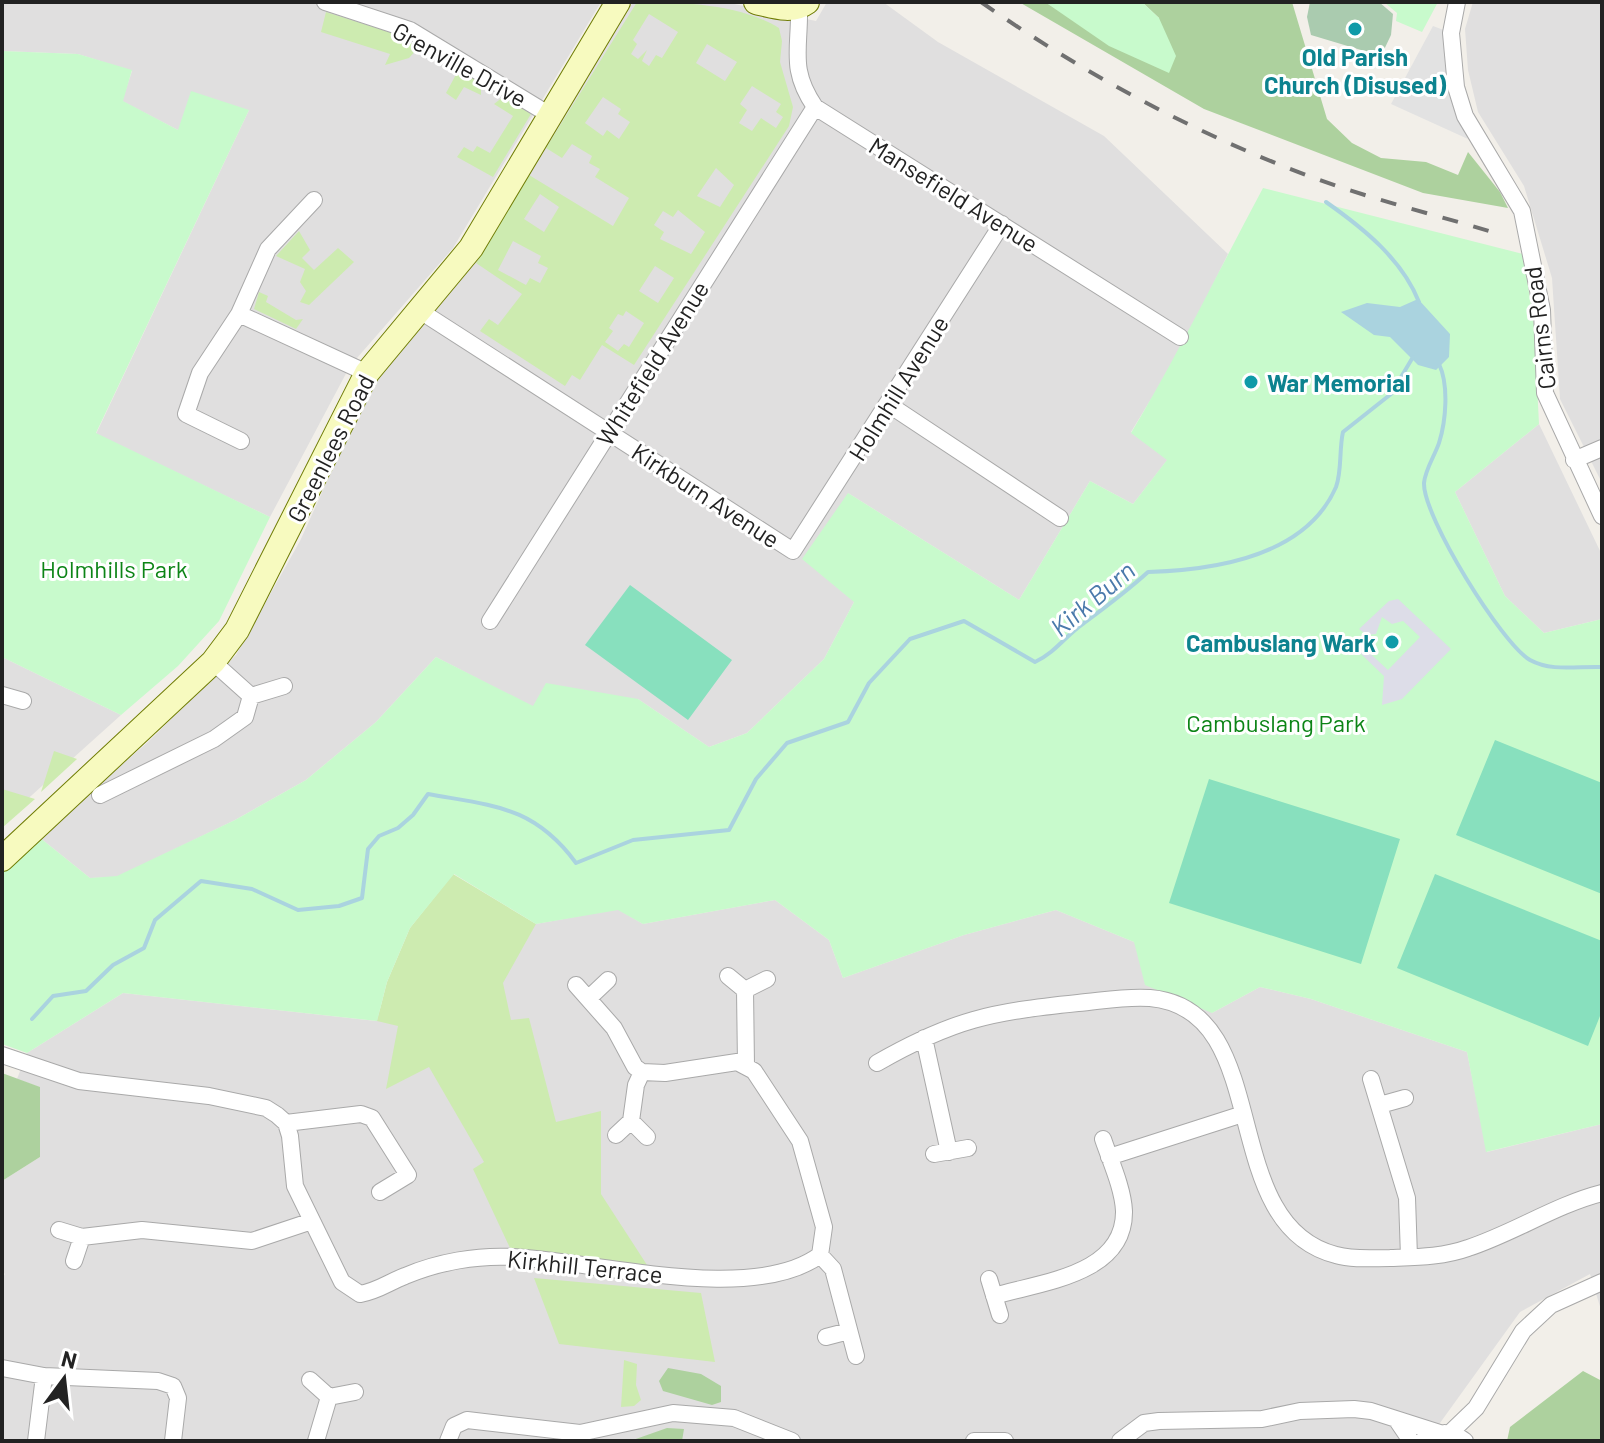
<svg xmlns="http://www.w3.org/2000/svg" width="1604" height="1443" font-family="Barlow,sans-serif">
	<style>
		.residential { fill: #e0dfdf }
		.grass { fill: #cdebb0; fill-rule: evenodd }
		.forest { fill: #add19e }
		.cemetery { fill: #aacbaf }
		.park { fill: #c8facc }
		.pitch { fill: #88e0be }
		.parking { fill: #e2e2e2 }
		.plaza { fill: #dddde8 }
		.water { fill: #aad3df }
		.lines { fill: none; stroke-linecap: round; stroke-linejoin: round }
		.stream { stroke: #aad3df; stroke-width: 4 }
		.minor-casing { stroke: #a9a9a9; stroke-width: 18 }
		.secondary-casing { stroke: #707d05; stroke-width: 26 }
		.minor { stroke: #fff; stroke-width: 16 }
		.secondary { stroke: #f7fabf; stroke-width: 24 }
		.rail { stroke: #707070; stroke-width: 4; stroke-dasharray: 16 16; stroke-linecap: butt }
		.culture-dot { fill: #0f9aa8; stroke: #fff; stroke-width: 3 }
		.labels { text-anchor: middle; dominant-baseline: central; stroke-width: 6; stroke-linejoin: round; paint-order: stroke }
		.culture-label { font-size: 24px; font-weight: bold; fill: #0d838f; stroke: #fff }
		.street-label { font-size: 24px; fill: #222; stroke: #fff }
		.park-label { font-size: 24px; fill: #0c8416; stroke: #fff }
		.water-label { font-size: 26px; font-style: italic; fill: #4a7aab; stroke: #fff }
	</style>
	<rect width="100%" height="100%" fill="#f2efe9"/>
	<path class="residential" d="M 2,2 L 601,2 L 453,248 L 350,366 L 270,517 L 96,434 L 249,110 L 178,130 L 122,101 L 132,71 L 78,54 L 2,51 Z
		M 633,2 L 725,2 L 816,21 L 827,2 L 883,2 L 938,42 L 1104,136 L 1228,254 L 1179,353 L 1131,432 L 1168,459 L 1133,504 L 1090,481 L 1019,600 L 848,493 L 854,602 L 824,659 L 747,733 L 709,747 L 638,699 L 533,707 L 436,657 L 376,722 L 306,780 L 235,820 L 117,877 L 90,878 L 39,837 L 148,742 L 236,655 L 300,541 L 367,393 L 417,323 L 490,235 Z
		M 1473,2 L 1602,2 L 1602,483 L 1560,399 L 1552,278 L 1524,186 L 1478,112 L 1468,70 L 1465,29 Z
		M 1539,424 L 1602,555 L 1602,619 L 1544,633 L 1505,596 L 1455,492 Z
		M 2,657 L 121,715 L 2,822 Z
		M 775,900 L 829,940 L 843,978 L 964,935 L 1056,910 L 1134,942 L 1212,1013 L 1260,987 L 1311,999 L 1467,1052 L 1487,1152 L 1602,1124 L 1602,1313 L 1590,1274 L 1520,1312 L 1427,1441 L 2,1441 L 2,1278 L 5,1274 L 2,1271 L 2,1181 L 40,1157 L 39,1087 L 17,1079 L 27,1053 L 123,993 L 376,1021 L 410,928 L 536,924 L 618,909 L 643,924 Z"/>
	<path class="grass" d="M 637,2 C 682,2 740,4 779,28 L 782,41 L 780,62 L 793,107 L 789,126 L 634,365 L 602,345 L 580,380 L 572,375 L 565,386 L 480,331 L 489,319 L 498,325 L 522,294 L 476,263 L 529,175 L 613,226 L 629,198 L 595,177 L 600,169 L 589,163 L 592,156 L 572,144 L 562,158 L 546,148 ZM 649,14 L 678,32 L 662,58 L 656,55 L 649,66 L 642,61 L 647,50 L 638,59 L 631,54 L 637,44 L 633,40 ZM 707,44 L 737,62 L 725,81 L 696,63 ZM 752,86 L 781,104 L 776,112 L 783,117 L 776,128 L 761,118 L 752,131 L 739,123 L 747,110 L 740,104 ZM 603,97 L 621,109 L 618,114 L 630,122 L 619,139 L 607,130 L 603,136 L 585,123 ZM 716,168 L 734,185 L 720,207 L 697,196 ZM 540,194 L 559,207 L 544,232 L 524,219 ZM 678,210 L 705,232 L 691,254 L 660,239 L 664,232 L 654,225 L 663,211 L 673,217 ZM 513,241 L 541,256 L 538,263 L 548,268 L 540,283 L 530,278 L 526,285 L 498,270 ZM 655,266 L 674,278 L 658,303 L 639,291 ZM 626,311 L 644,323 L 629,347 L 624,344 L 618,351 L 605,342 L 613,331 L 609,328 L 618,314 L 623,316 Z
		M 326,12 L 389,32 L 419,47 L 409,58 L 385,65 L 390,54 L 321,32 Z
		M 459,69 L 481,83 L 481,95 L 464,87 L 456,100 L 446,93 Z
		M 503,97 L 531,114 L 493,177 L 457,157 L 464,147 L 473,152 L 477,146 L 490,153 L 513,116 L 494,104 Z
		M 299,231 L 310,250 L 302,258 L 314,270 L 338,248 L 354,262 L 309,305 L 300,302 L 306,291 L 300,282 L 305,269 L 276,256 Z
		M 259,292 L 268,296 L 266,302 L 296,320 L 303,319 L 296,329 L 254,309 Z
		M 54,751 L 77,759 L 41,792 Z
		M 2,789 L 35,799 L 2,828 Z
		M 453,874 L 536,924 L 503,983 L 511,1020 L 529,1018 L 556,1122 L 601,1111 L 601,1194 L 647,1265 L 510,1248 L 473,1169 L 484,1162 L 429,1067 L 386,1089 L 398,1026 L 377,1021 L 387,982 L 410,928 Z
		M 534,1278 L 701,1293 L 715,1362 L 559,1344 Z
		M 624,1360 L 637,1364 L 636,1385 L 641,1400 L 634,1406 L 621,1407 Z"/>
	<path class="forest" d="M 1019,2 L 1045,2 L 1067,15 L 1159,18 L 1142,2 L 1292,2 L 1327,119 L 1352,143 L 1381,158 L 1426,162 L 1458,175 L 1468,152 L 1500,192 L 1508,208 L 1423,193 L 1204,109 Z
		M 2,1073 L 40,1087 L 40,1157 L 2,1181 Z
		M 668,1368 L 701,1374 L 721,1386 L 721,1402 L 712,1405 L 663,1391 L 659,1381 Z
		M 1583,1371 L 1602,1381 L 1602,1441 L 1507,1441 L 1510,1427 Z
		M 667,1428 L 684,1429 L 682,1441 L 633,1440 Z"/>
	<path class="cemetery" d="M 1310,2 L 1379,2 L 1393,14 L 1391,35 L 1381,56 L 1311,35 L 1307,17 Z"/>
	<path class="park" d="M 1045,2 L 1142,2 L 1159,18 L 1176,56 L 1169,73 L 1109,46 Z
		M 1384,2 L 1438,2 L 1422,32 L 1396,21 L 1397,13 Z
		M 2,51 L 78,54 L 132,70 L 123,101 L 178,130 L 191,91 L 249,110 L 96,433 L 270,517 L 219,621 L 178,666 L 121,715 L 2,657 Z
		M 1263,188 L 1523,254 L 1534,325 L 1539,424 L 1455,492 L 1505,596 L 1544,633 L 1602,619 L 1602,1124 L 1486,1152 L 1467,1052 L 1311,999 L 1260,987 L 1212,1013 L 1145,985 L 1134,942 L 1056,910 L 964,935 L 843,978 L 829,940 L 775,900 L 643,924 L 618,910 L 536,924 L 454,874 L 410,928 L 387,982 L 377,1021 L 123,993 L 27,1053 L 2,1044 L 2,872 L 39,837 L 90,878 L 117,876 L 235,820 L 306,780 L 376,722 L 436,657 L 533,706 L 546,683 L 638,699 L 709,747 L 747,733 L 824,659 L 854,602 L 802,559 L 848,493 L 1019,600 L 1090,481 L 1133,504 L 1167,460 L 1131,433 C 1179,353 1219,270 1263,188 Z"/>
	<path class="pitch" d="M 630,585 L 732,660 L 688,720 L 585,645 Z
		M 1495,740 L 1602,783 L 1602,894 L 1456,835 Z
		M 1209,779 L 1400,839 L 1361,964 L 1169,903 Z
		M 1435,874 L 1602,941 L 1602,1011 L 1588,1046 L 1397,968 Z"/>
	<path class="parking" d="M 1433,26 L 1449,32 L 1457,112 L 1468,139 L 1391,104 Z"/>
	<path class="plaza" d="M 1398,599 L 1451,649 L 1402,699 L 1382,705 L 1384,676 L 1360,653 L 1364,648 L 1388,670 L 1420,637 L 1403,621 L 1392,624 L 1382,617 L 1376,634 L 1367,635 L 1359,629 L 1389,601 Z"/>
	<path class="water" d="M 1418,299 L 1450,334 L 1449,357 L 1436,370 L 1418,365 L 1390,337 L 1374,335 L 1341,312 L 1367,303 L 1400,307 Z"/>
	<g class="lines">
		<path class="stream" d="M 1326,202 C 1363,228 1402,259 1419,302
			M 1439,364 C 1449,385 1446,421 1439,443 C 1435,455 1425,470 1424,483 C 1423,517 1502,644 1530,660 C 1552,672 1577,666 1602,667
			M 32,1019 L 53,996 L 86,991 L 113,965 L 144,948 L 155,920 L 201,881 L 252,889 L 298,910 L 339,906 L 362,898 L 368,849 L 379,836 L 398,828 L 413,815 L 428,794 C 494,806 534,806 576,863 L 633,840 L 729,830 L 756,779 L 787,743 L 848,722 L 869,683 L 910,639 L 964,621 L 1035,662 C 1056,652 1065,636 1084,623 C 1107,606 1126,592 1148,572 C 1214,570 1306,556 1336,487 C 1342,471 1339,449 1343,432 L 1391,394 L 1413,357"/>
		<defs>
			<path id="minor" d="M 325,2 L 410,30 L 548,114
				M 1457,2 L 1451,33 L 1456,87 L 1465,116 L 1522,211 L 1542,310 L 1545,393 L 1602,516
				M 799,8 C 800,49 789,69 815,107 L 1180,337
				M 417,309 L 793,551 L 1002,224
				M 239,314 L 367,373
				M 888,404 L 1060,518
				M 241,441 L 186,414 L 200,373 L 239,314 L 268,249 L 314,200
				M 1574,460 L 1602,448
				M 490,621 L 815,107
				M 2,695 L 23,701
				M 251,696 L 284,686
				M 100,795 L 214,739 L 245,717 L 251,696 L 213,662
				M 728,976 L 745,990 L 767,979
				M 576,985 L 614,1028 L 635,1067 L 642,1072 L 665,1073 L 737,1062 L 754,1071 L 800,1141 L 824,1227 L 820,1255 L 833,1269 L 856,1356
				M 745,990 L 746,1065
				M 590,997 L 608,980
				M 924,1038 L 949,1152
				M 2,1055 L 79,1081 L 209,1096 L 266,1108 L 277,1115 L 286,1123 L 290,1136 L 295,1186 L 342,1282 L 360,1294 C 378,1291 389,1282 405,1276 C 438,1262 477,1255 513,1257 C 594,1261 753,1305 820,1255
				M 877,1063 C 954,1019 991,1012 1078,1003 C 1101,1001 1126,996 1150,998 C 1277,1009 1214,1224 1336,1255 C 1353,1260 1373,1258 1390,1258 C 1416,1257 1443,1257 1468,1248 C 1514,1233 1555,1205 1602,1193
				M 1371,1079 L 1407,1198 L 1409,1257
				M 1380,1105 L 1405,1098
				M 631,1121 L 636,1085 L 642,1072
				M 286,1123 L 361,1114 L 372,1118 L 408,1175 L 380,1192
				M 616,1135 L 631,1121 L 647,1137
				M 934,1154 L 968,1148
				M 1109,1157 L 1243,1114
				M 59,1230 L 82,1237 L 142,1230 L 252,1241 L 312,1221
				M 74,1261 L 82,1237
				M 989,1279 L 1000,1315
				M 994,1296 C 1041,1282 1125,1275 1124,1211 C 1123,1188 1110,1160 1103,1139
				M 826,1337 L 849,1331
				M 2,1368 L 44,1376 L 158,1381 L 173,1386 L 178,1398 L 173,1441
				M 310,1380 L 329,1397
				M 329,1397 L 355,1392
				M 1396,1419 L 1411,1441
				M 1450,1433 L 1476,1408 L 1523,1331 L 1551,1305 L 1602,1282
				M 36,1441 L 44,1376
				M 316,1441 L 329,1397
				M 448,1441 L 454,1426 L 467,1420 L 580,1433 L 673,1413 L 734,1418 L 792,1441
				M 974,1441 L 1005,1441
				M 1120,1441 L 1144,1423 L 1159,1421 L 1262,1419 L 1300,1411 L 1354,1409 L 1371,1411 L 1440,1433
				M 1422,1441 C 1436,1431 1451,1430 1465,1441"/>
			<path id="secondary" d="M 756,2 C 773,6 792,13 807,2
				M 2,859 L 213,662 L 237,630 L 367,373 L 471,248 L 618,2"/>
		</defs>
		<use href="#minor" class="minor-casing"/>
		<use href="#secondary" class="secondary-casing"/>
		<use href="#minor" class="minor"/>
		<use href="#secondary" class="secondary"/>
		<path class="rail" d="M 981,2 C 1090,78 1212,143 1337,186 C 1387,203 1439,216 1489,231"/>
	</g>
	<g class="culture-dot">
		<circle cx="1355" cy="29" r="8"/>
		<circle cx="1251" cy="382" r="8"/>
		<circle cx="1392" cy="642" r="8"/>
	</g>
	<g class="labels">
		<g class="culture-label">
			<text x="1355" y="56">Old Parish<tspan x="1355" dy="28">Church (Disused)</tspan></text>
			<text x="1267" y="382" text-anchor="start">War Memorial</text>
			<text x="1376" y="642" text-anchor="end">Cambuslang Wark</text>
		</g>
		<g class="street-label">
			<text transform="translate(460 64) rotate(29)">Grenville Drive</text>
			<text transform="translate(954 194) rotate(32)">Mansefield Avenue</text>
			<text transform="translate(1539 328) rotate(-97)">Cairns Road</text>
			<text transform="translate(652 363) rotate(-58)">Whitefield Avenue</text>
			<text transform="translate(898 388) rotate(-58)">Holmhill Avenue</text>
			<text transform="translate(330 448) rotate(-63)">Greenlees Road</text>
			<text transform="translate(706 495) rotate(33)">Kirkburn Avenue</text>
			<text transform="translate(585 1266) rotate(6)">Kirkhill Terrace</text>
		</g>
		<g class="park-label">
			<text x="114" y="568">Holmhills Park</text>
			<text x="1276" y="722">Cambuslang Park</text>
		</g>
		<g class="water-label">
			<text transform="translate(1092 598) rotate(-40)">Kirk Burn</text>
		</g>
	</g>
	<rect width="1604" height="1443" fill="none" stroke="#222222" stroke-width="8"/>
	<g transform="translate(64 1379) rotate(15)" stroke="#ffffff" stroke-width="6" paint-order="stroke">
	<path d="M0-6L14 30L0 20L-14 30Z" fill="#222222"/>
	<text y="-12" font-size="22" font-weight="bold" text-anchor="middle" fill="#222222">N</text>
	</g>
</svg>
